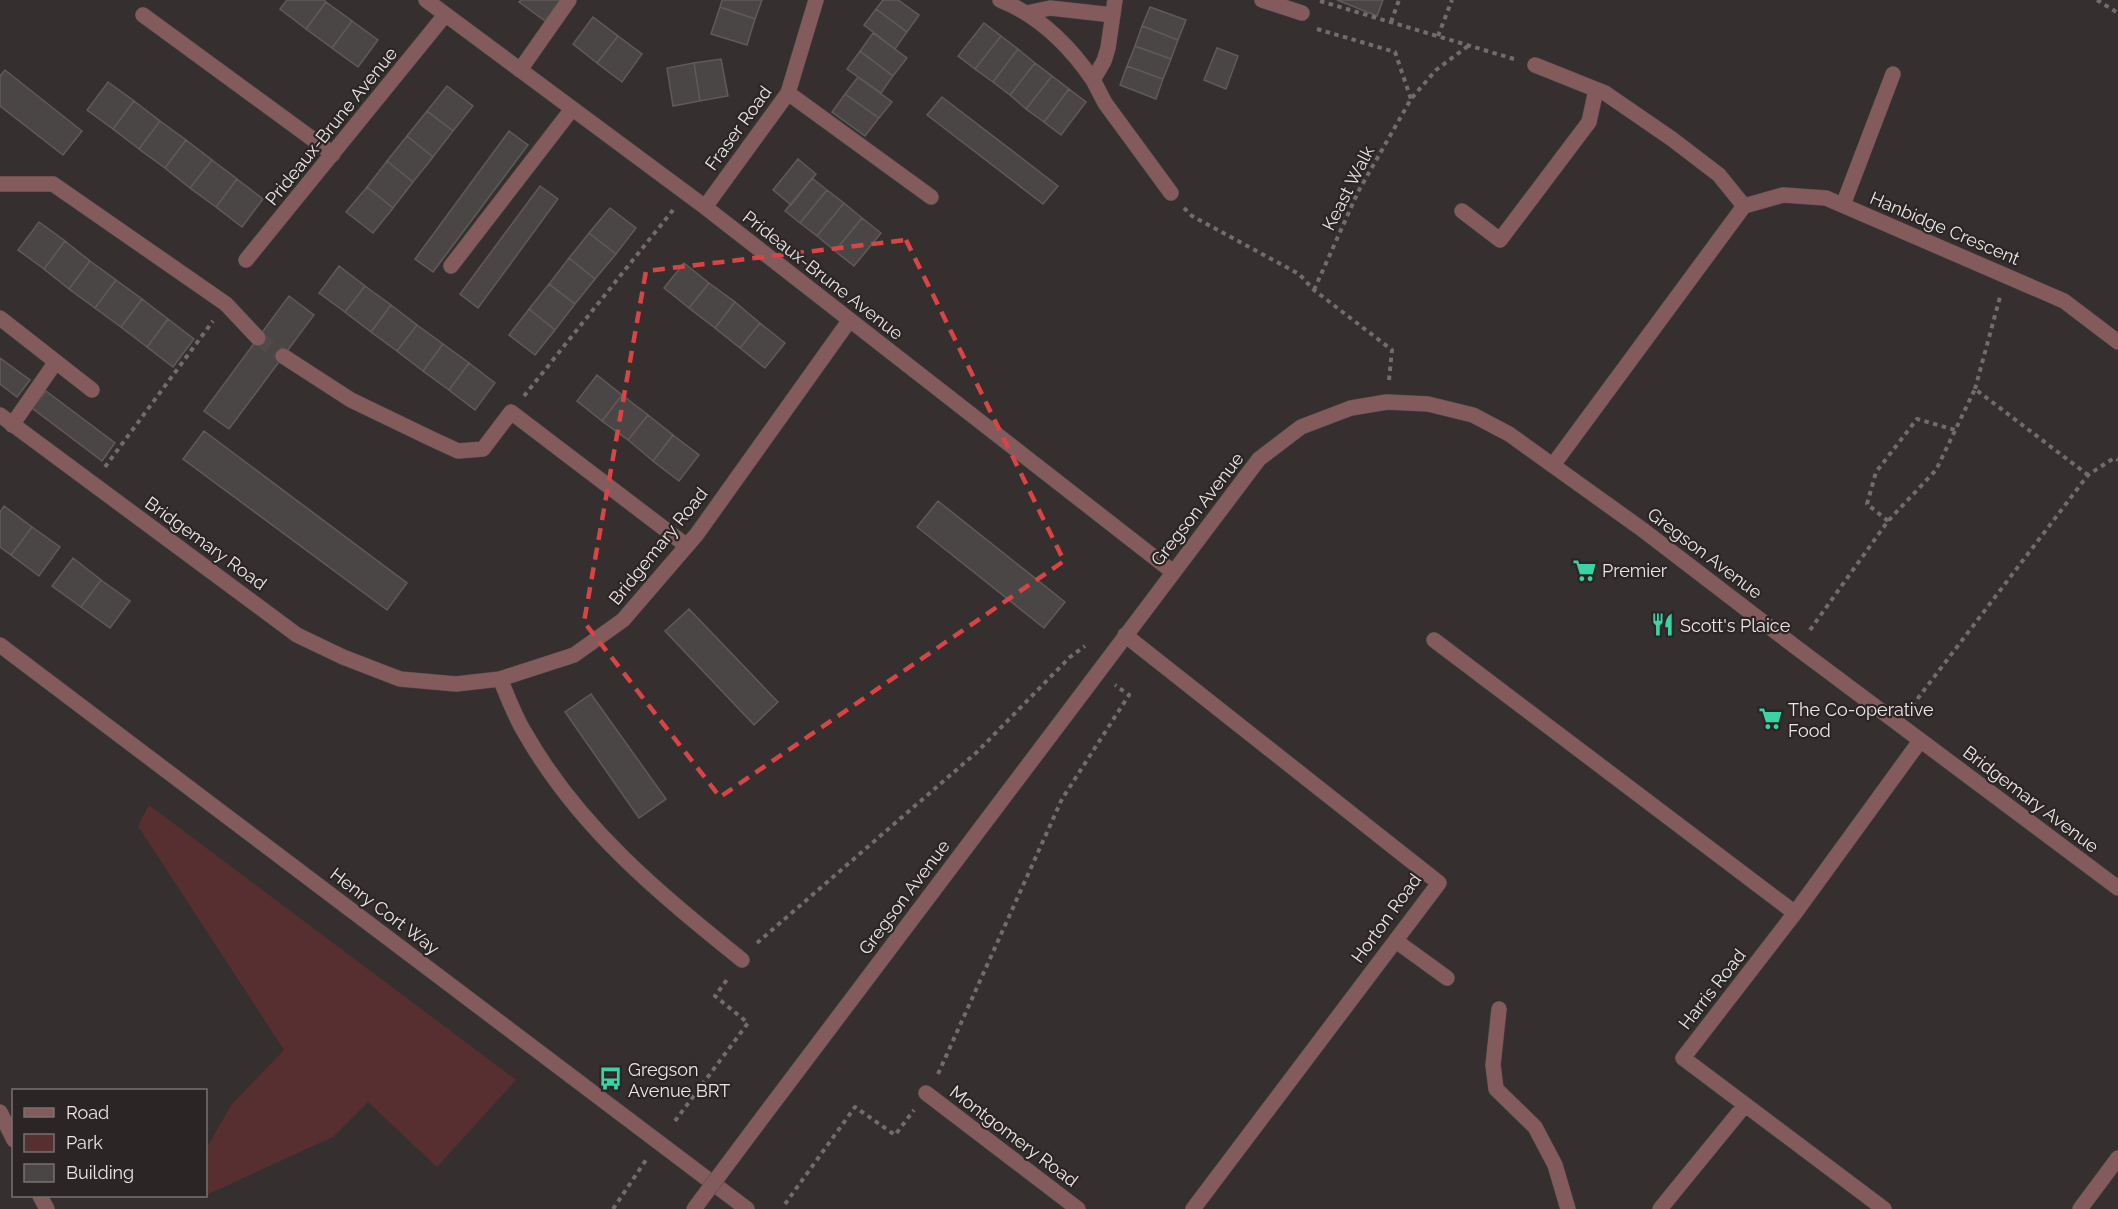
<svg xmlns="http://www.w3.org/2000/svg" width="2118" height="1209" font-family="Raleway,sans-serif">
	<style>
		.green { fill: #572f31 }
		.building { fill: #4b4646; stroke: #605a5a; stroke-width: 1.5 }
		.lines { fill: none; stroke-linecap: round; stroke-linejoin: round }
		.street-tunnel { stroke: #504a4a; stroke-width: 15; stroke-dasharray: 15 8; stroke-linecap: butt }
		.lane-casing { stroke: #524c4c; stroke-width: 16 }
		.street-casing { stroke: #524c4c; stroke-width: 16 }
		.path { stroke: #726d6d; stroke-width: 4; stroke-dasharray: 4.5 4.5; stroke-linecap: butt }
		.lane { stroke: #845b5c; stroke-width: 15 }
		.street { stroke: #845b5c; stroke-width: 15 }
		.street-bridge-casing { stroke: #524c4c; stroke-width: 16; stroke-linecap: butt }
		.street-bridge { stroke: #845b5c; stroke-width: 15 }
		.marked { fill: none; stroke: #d94444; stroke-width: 4.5; stroke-dasharray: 12 8; stroke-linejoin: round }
		.labels { text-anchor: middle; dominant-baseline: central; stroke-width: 4.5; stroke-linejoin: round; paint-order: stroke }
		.street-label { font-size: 18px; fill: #eae6e6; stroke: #2b2625 }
		.poi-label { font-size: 18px; fill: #eae6e6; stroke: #2b2625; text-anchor: start }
	</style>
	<rect width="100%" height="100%" fill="#352f2f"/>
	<path class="green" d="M 149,805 L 516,1080 L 437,1167 L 368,1102 L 333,1137 L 206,1195 L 206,1149 L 232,1104 L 284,1050 L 138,826 Z"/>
	<path class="building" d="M 287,0 L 324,0 L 326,2 L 306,29 L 280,9 Z
		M 521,0 L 561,0 L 545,21 L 519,2 Z
		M 722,0 L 762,0 L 755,19 L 720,7 Z
		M 883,0 L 898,0 L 919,15 L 907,32 L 876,9 Z
		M 1337,0 L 1383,0 L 1377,16 Z
		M 326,2 L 352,21 L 332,48 L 306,29 Z
		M 720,7 L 755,19 L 747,45 L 711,34 Z
		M 1150,7 L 1186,20 L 1178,40 L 1142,26 Z
		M 876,9 L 907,32 L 895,49 L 864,25 Z
		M 593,17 L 618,36 L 597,63 L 573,44 Z
		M 352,21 L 378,40 L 358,67 L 332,48 Z
		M 984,23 L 1001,36 L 975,69 L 958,56 Z
		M 1142,26 L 1178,40 L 1171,59 L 1135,46 Z
		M 873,33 L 907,58 L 893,76 L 860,51 Z
		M 618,36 L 642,54 L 622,82 L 597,63 Z
		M 1001,36 L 1018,49 L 993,82 L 975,69 Z
		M 1135,46 L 1171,59 L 1163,79 L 1127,66 Z
		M 1217,48 L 1238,56 L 1226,89 L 1204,80 Z
		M 1018,49 L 1035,63 L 1010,95 L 993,82 Z
		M 860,51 L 893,76 L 881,93 L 847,69 Z
		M 721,59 L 728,96 L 700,101 L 694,63 Z
		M 694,63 L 700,101 L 673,106 L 667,68 Z
		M 1035,63 L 1052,76 L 1026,109 L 1010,95 Z
		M 1127,66 L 1163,79 L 1156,99 L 1120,85 Z
		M 5,70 L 82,131 L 63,155 L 0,106 L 0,76 Z
		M 1052,76 L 1069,89 L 1044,122 L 1026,109 Z
		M 858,77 L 892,102 L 879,118 L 845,94 Z
		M 108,82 L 134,101 L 113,129 L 87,110 Z
		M 447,86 L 473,106 L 453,131 L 427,111 Z
		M 1069,89 L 1086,102 L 1061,135 L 1044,122 Z
		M 845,94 L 879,118 L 865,136 L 832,112 Z
		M 942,97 L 1058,186 L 1043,204 L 927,115 Z
		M 134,101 L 160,121 L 139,149 L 113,129 Z
		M 427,111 L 453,131 L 433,157 L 407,136 Z
		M 160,121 L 186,140 L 165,168 L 139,149 Z
		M 509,131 L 528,145 L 433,272 L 415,259 Z
		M 407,136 L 433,157 L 413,182 L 387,161 Z
		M 186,140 L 212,160 L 190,188 L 165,168 Z
		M 798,159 L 816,174 L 791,205 L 773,190 Z
		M 212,160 L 237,179 L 216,207 L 190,188 Z
		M 387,161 L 413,182 L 393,208 L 367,187 Z
		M 812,178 L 827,190 L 800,223 L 785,211 Z
		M 237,179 L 263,199 L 242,227 L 216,207 Z
		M 540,186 L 558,199 L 478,308 L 460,294 Z
		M 367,187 L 393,208 L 373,233 L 346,212 Z
		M 827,190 L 844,203 L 817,236 L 800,223 Z
		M 844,203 L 862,218 L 835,251 L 817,236 Z
		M 610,208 L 636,228 L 616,254 L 589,233 Z
		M 862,218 L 881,233 L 854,266 L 835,251 Z
		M 39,222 L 65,241 L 44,269 L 18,250 Z
		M 589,233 L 616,254 L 595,279 L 569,258 Z
		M 65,241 L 90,261 L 69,289 L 44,269 Z
		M 569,258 L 595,279 L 575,304 L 549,284 Z
		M 90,261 L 116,280 L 95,308 L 69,289 Z
		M 684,263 L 709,283 L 689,308 L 664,288 Z
		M 339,266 L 365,286 L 345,312 L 319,293 Z
		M 116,280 L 142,299 L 121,327 L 95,308 Z
		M 709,283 L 735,302 L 715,328 L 689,308 Z
		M 549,284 L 575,304 L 555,330 L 529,309 Z
		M 365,286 L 391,305 L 371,332 L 345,312 Z
		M 289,296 L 314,315 L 229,429 L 204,411 Z
		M 142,299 L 168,319 L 147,347 L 121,327 Z
		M 735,302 L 760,323 L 740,348 L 715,328 Z
		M 391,305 L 417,325 L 397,351 L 371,332 Z
		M 529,309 L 555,330 L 535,355 L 509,335 Z
		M 168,319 L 194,339 L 173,367 L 147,347 Z
		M 760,323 L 785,343 L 765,368 L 740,348 Z
		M 417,325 L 443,344 L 423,371 L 397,351 Z
		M 443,344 L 469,363 L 449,390 L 423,371 Z
		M 0,358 L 30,380 L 17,397 L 0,384 Z
		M 469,363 L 495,383 L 475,410 L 449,390 Z
		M 597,375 L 622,395 L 602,421 L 577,401 Z
		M 46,391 L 115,443 L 102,461 L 32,408 Z
		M 622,395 L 648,415 L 628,440 L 602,421 Z
		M 648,415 L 673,435 L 653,461 L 628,440 Z
		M 204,431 L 407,583 L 387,610 L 183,459 Z
		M 673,435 L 699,455 L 679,481 L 653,461 Z
		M 938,501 L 1065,602 L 1044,628 L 917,527 Z
		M 4,506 L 32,527 L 11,555 L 0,547 L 0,512 Z
		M 32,527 L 60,547 L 39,576 L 11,555 Z
		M 73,558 L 101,580 L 81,607 L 52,586 Z
		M 101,580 L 130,601 L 110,628 L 81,607 Z
		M 689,609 L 778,702 L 754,725 L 665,631 Z
		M 591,694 L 666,799 L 639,818 L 565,712 Z"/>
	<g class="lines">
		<path class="street-tunnel" d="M 258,338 L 283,356"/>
		<defs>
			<path id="lane" d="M 1000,0 C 1040,16 1069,45 1093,80
				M 1115,0 L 1108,48 L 1104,61 L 1093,80 L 1105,103 L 1171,193
				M 1027,13 L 1050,8 L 1113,15
				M 143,15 L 333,154
				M 520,70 L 569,0
				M 788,93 L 931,197
				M 1843,205 L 1893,74
				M 1462,211 L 1500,240 L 1589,122 L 1596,90
				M 451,266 L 572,109
				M 0,318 L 92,390
				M 12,425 L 55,363
				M 1396,941 L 1447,978
				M 1499,1009 L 1493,1065 L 1496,1089 L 1535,1127 L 1555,1165 L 1568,1209
				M 2080,1209 L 2118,1158"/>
			<path id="street" d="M 426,0 L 705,207 L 1173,572
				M 1262,0 L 1302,13
				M 1535,65 L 1605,93 L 1672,139 L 1719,175 L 1744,206
				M 0,184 L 53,184 L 226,304 L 258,338
				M 705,207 L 788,93 L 816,0
				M 246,260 L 445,15
				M 283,356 L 351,400 L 432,439 L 458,451 L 483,449 L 511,412 L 687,546
				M 0,415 L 297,635 L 343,657 L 400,679 L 456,684 L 500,679 L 574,655 L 623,620 L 697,534 L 849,321
				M 1553,465 L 1744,206 L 1783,195 L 1826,198 L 2064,301 L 2118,342
				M 1125,635 L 1439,883 L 1193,1209
				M 1434,640 L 1795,913
				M 0,645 L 747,1209
				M 500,679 C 508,697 515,717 525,733 C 579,828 659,893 742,960
				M 926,1093 L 1078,1209
				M 0,1112 L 14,1140
				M 756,1126 L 1259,459 L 1301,427 L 1351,408 L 1387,402 L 1428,404 L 1473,415 L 1509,434 L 1643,530 L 1797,648 L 2118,888
				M 40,1196 L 47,1209
				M 1660,1209 L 1745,1105
				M 1884,1209 L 1683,1058 L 1795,913 L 1920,741"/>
		</defs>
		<use href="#lane" class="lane-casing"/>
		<use href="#street" class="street-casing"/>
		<path class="path" d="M 2097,0 L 2118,13
			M 1320,1 L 1514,59
			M 1391,22 L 1399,0
			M 1317,29 L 1395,52 L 1411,99
			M 1438,36 L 1452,0
			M 1184,208 L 1192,216 L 1299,274 L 1314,290 L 1392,350 L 1389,380
			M 1314,290 L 1358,192 L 1411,99 L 1436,70 L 1468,46
			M 1975,389 L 2000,297
			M 524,396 L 673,210
			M 105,467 L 213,321
			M 1888,521 L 1867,504 L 1876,472 L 1917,419 L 1955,430
			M 1810,630 L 1888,521 L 1936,470 L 1975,389 L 2088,475
			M 1912,706 L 2088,475 L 2114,458 L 2118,460
			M 757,943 L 977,752 L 1070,657 L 1085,646
			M 938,1074 L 1062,799 L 1129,695 L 1115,685
			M 675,1121 L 748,1023 L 715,996 L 729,977
			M 785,1204 L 855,1107 L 895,1135 L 914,1110
			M 613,1209 L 646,1160"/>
		<use href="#lane" class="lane"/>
		<use href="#street" class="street"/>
		<defs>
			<path id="street-bridge" d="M 694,1209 L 756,1126"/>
		</defs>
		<use href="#street-bridge" class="street-bridge-casing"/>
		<use href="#street-bridge" class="street-bridge"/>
	</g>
	<path class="marked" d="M 906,240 L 1064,561 L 720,797 L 584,622 L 646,271 Z"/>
	<defs>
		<symbol id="supermarket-bare" viewBox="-9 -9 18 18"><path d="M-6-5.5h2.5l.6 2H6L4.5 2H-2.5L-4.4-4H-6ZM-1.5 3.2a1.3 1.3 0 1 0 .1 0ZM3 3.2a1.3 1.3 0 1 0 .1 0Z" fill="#38d4a6" stroke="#2b2625" stroke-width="2.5" paint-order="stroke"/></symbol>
		<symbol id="restaurant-bare" viewBox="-9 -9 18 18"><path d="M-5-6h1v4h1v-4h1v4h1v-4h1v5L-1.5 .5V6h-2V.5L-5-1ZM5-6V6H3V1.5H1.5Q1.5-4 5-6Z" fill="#38d4a6" stroke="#2b2625" stroke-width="2.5" paint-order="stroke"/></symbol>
		<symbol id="bus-bare" viewBox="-9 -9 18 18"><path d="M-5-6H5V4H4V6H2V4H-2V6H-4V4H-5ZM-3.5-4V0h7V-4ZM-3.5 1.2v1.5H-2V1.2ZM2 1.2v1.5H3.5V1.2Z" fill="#38d4a6" stroke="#2b2625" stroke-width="2.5" paint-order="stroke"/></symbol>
	</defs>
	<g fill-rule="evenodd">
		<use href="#supermarket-bare" x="1568" y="554" width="33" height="33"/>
		<use href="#restaurant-bare" x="1646" y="608" width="33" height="33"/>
		<use href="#supermarket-bare" x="1754" y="702" width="33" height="33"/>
		<use href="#bus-bare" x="594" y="1062" width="33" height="33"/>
	</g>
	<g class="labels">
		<g class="street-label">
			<text transform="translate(331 126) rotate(-51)">Prideaux-Brune Avenue</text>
			<text transform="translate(738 128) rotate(-54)">Fraser Road</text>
			<text transform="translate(1348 188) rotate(-63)">Keast Walk</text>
			<text transform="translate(1945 228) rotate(23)">Hanbidge Crescent</text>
			<text transform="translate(823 275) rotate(38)">Prideaux-Brune Avenue</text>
			<text transform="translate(1197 509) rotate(-52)">Gregson Avenue</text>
			<text transform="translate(206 543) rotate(36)">Bridgemary Road</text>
			<text transform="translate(658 546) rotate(-51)">Bridgemary Road</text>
			<text transform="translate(1705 553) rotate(37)">Gregson Avenue</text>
			<text transform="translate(2031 799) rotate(37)">Bridgemary Avenue</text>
			<text transform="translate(904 897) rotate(-53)">Gregson Avenue</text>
			<text transform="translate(385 911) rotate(37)">Henry Cort Way</text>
			<text transform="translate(1386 918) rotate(-54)">Horton Road</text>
			<text transform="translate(1712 989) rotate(-52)">Harris Road</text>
			<text transform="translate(1014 1136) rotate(37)">Montgomery Road</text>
		</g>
		<g class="poi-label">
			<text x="1602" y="570">Premier</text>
			<text x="1680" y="625">Scott's Plaice</text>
			<text x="1788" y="709">The Co-operative<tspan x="1788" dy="21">Food</tspan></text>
			<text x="628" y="1069">Gregson<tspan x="628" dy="21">Avenue BRT</tspan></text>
		</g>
	</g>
	<rect x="12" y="1089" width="195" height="108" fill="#2b2625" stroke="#777372" stroke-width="1.5"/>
	<rect x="24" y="1108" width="30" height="9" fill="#845b5c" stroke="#777372" stroke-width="1.5"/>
	<text x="66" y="1119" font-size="18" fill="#eae6e6">Road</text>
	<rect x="24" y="1134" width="30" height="18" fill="#572f31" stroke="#777372" stroke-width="1.5"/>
	<text x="66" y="1149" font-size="18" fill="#eae6e6">Park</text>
	<rect x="24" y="1164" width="30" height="18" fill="#4b4646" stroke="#777372" stroke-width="1.5"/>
	<text x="66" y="1179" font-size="18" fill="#eae6e6">Building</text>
</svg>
